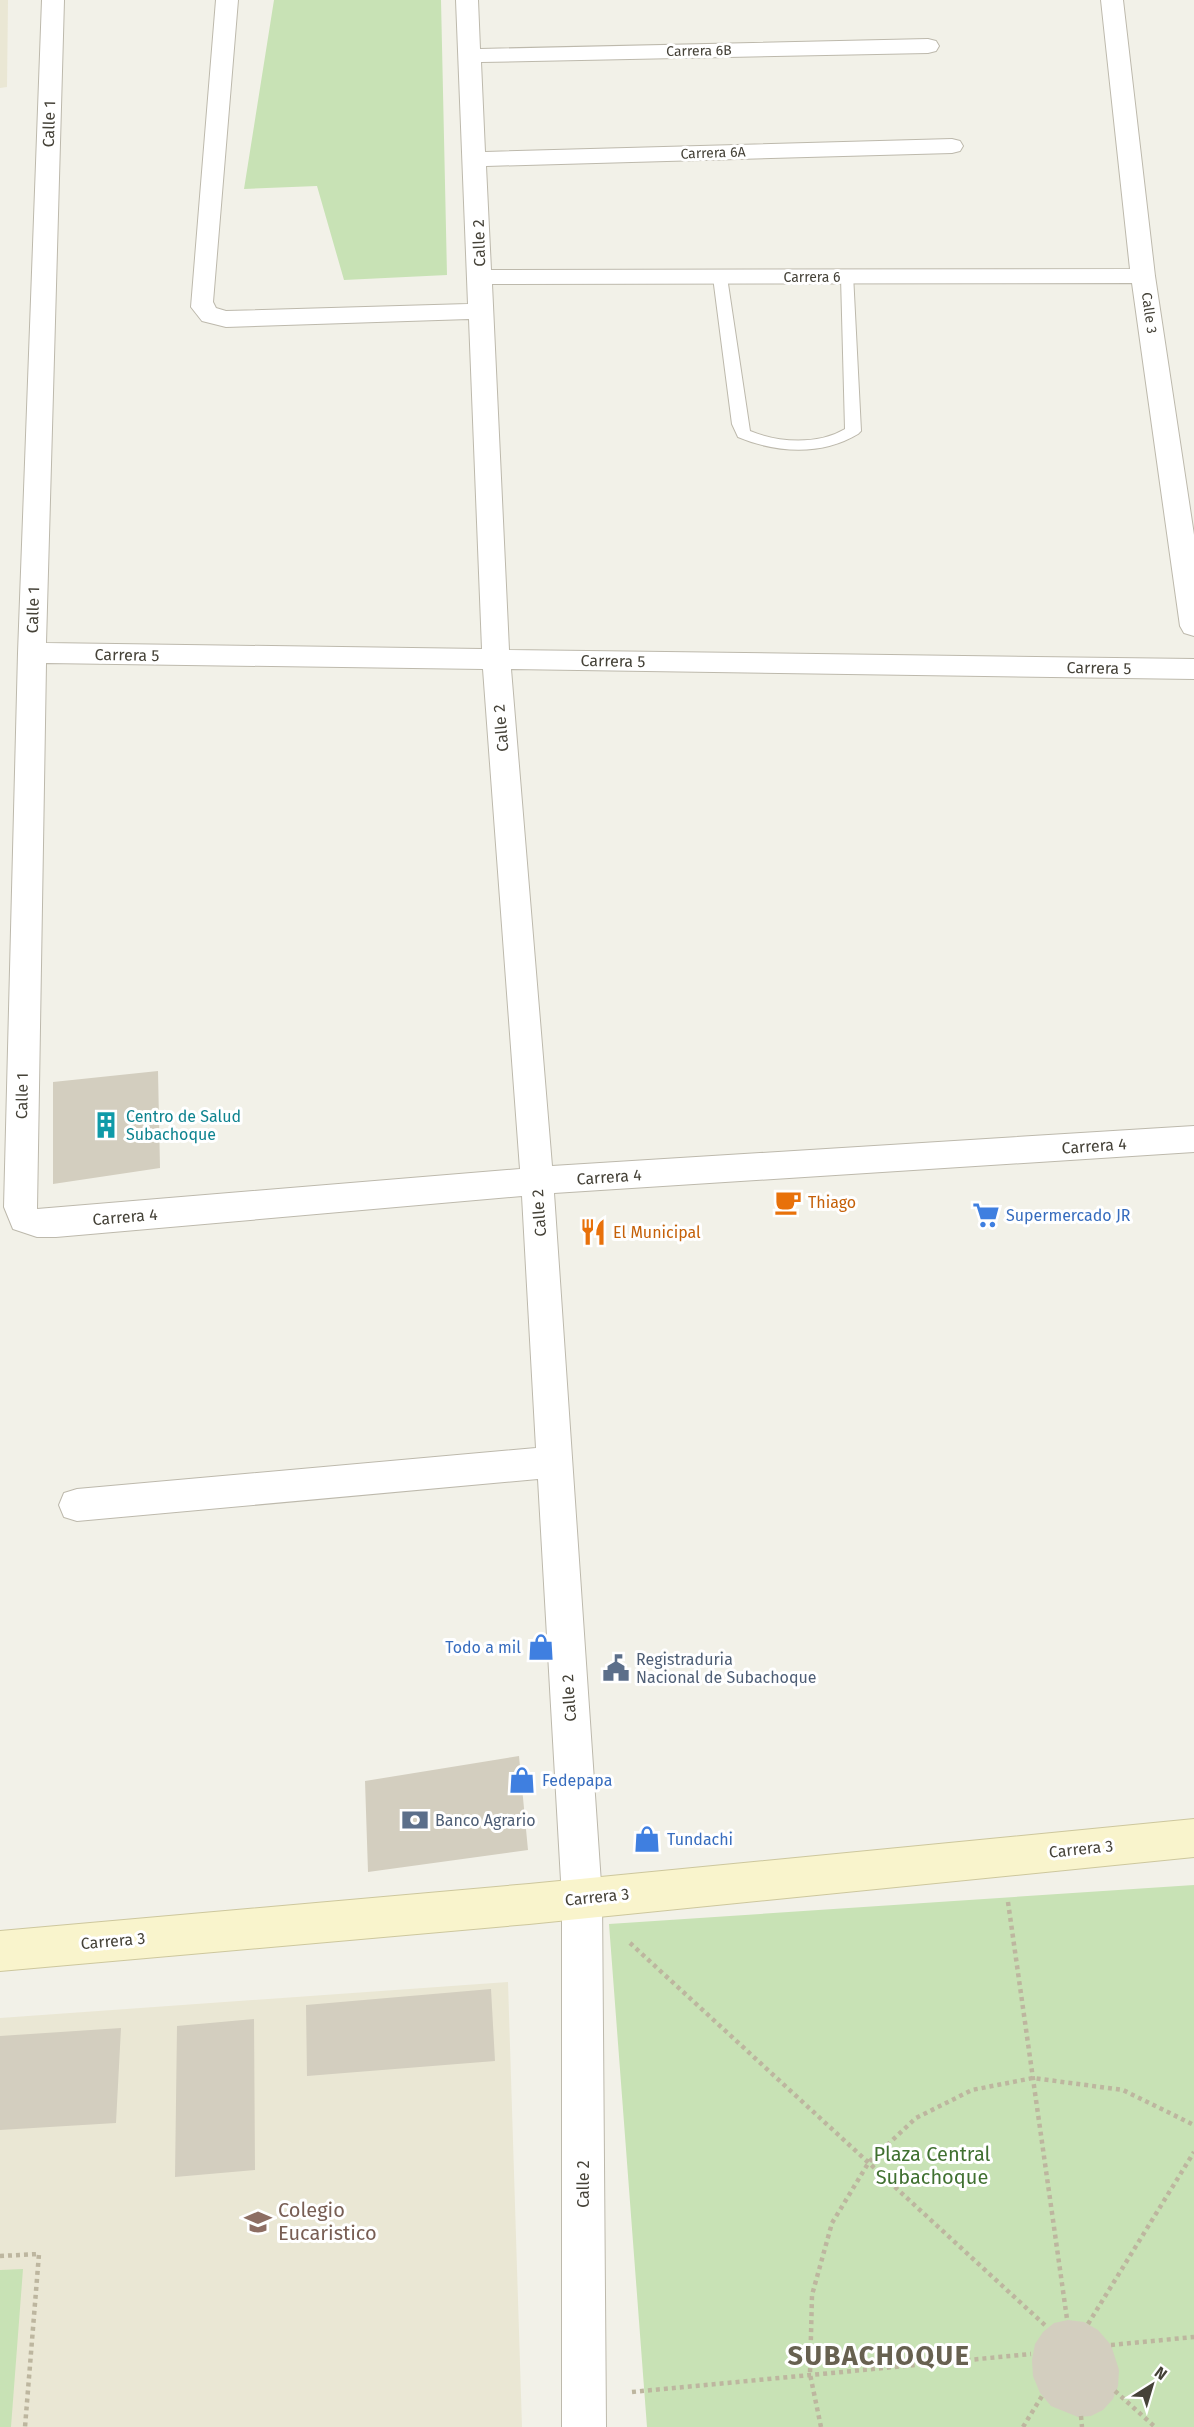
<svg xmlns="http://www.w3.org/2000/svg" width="1194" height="2427" font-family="'Fira Sans',sans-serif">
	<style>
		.education { fill: #eae7d4 }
		.green { fill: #c8e2b5 }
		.building { fill: #d3cebf }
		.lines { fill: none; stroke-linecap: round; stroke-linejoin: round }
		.lane-casing { stroke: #bdb9ac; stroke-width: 2 }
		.street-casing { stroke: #bdb9ac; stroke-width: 2 }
		.secondary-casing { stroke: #cdc79d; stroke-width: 2 }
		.path { stroke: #bdb69f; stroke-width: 4.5; stroke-dasharray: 4 4; stroke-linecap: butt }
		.lane { fill: #fff; fill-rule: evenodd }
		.street { fill: #fff; fill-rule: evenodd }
		.secondary { fill: #f9f4cc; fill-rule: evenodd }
		.labels { text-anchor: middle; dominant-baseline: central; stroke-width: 6; stroke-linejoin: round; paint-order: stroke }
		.far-street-label { font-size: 14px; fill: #454238; stroke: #fff }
		.street-label { font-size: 16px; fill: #454238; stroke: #fff }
		.culture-label { font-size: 16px; fill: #0d838f; stroke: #fff; text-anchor: start }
		.food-label { font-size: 16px; fill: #c56008; stroke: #fff; text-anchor: start }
		.shop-label { font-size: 16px; fill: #366cbe; stroke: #fff; text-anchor: start }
		.service-label { font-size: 16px; fill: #4e5e75; stroke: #fff; text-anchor: start }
		.near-park-label { font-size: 20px; fill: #417131; stroke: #fff }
		.near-education-label { font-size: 20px; fill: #785e54; stroke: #fff; text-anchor: start }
		.near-district-label { font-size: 27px; font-weight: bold; letter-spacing: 1.5px; fill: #676150; stroke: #fff }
	</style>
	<rect width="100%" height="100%" fill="#f2f1e8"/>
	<path class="education" d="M 0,0 L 8,0 L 7,87 L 0,88 Z
		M 508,1982 L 522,2427 L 0,2427 L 0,2018 Z"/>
	<path class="green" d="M 274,0 L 441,0 L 447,275 L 344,280 L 317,186 L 244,189 Z
		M 1194,1885 L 1194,2427 L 647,2427 L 609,1924 Z
		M 23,2269 L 11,2427 L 0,2427 L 0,2270 Z"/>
	<path class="building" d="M 158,1071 L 160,1168 L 53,1184 L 53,1082 Z
		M 519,1756 L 528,1850 L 368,1872 L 365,1781 Z
		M 491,1989 L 495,2061 L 307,2076 L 306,2005 Z
		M 254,2019 L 255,2170 L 175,2177 L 177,2026 Z
		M 121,2028 L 116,2123 L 0,2130 L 0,2036 Z
		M 1068,2320 L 1084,2322 L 1098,2330 L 1111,2345 L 1119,2370 L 1118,2386 L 1113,2399 L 1103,2410 L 1091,2416 L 1078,2417 L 1051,2406 L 1040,2393 L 1033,2376 L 1032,2360 L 1035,2344 L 1043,2332 L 1054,2323 Z"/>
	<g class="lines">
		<defs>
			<path id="lane" d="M 720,273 L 727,277 L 750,431 C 779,443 818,445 845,429 L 841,277 L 848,273 L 853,274 L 861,431 L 858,434 C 822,456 776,453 738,437 L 732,424 L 713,277 Z"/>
			<path id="street" d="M 42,0 L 64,0 L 46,643 L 482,649 L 469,319 L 226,327 L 202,321 L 191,307 L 216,0 L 238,0 L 213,302 L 216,308 L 226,311 L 468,304 L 456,0 L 478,0 L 480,49 L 928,39 L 936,41 L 939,46 L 936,51 L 928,53 L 481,62 L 485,152 L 952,139 L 960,141 L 963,146 L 960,151 L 952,153 L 486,166 L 491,270 L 1130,269 L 1101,0 L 1123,0 L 1155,276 L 1194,535 L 1194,636 L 1184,633 L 1180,626 L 1132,283 L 492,284 L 509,650 L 1194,659 L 1194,679 L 511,669 L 552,1166 L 1194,1126 L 1194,1152 L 554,1193 L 602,1898 L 606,2427 L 562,2427 L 562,1898 L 538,1479 L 77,1521 L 64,1517 L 59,1505 L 64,1493 L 77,1489 L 536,1448 L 522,1196 L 56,1237 L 37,1237 L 13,1229 L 4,1207 L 18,653 ZM 46,663 L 483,669 L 520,1169 L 37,1209 Z"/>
			<path id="secondary" d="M 1194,1819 L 1194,1857 L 529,1924 L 0,1971 L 0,1931 L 529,1884 Z"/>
		</defs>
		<use href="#lane" class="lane-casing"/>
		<use href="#street" class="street-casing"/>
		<use href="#secondary" class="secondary-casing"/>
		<path class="path" d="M 1008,1902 L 1067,2319
			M 630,1943 L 1047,2327
			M 0,2256 L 39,2254 L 25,2427
			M 1088,2324 L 1194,2152
			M 1111,2345 L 1194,2337
			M 1115,2391 L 1155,2427
			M 632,2392 L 1031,2354
			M 1081,2416 L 1082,2427
			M 821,2427 L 810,2374 L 812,2295 L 832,2223 L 869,2162 L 916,2118 L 972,2090 L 1033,2078 L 1123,2090 L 1194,2125
			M 1023,2427 L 1042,2396"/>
		<use href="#lane" class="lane"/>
		<use href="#street" class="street"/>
		<use href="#secondary" class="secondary"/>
	</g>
	<defs>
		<symbol id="building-bare" viewBox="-9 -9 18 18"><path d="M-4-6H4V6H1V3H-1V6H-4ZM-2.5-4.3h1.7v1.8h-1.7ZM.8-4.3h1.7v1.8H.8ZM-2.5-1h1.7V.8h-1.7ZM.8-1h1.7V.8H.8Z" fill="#0f9aa8" stroke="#fff" stroke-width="2.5" paint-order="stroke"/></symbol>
		<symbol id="cafe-bare" viewBox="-9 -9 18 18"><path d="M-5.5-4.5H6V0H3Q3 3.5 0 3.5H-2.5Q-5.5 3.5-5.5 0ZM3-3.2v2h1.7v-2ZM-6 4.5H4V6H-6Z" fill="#e8710a" stroke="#fff" stroke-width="2.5" paint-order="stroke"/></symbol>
		<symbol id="supermarket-bare" viewBox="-9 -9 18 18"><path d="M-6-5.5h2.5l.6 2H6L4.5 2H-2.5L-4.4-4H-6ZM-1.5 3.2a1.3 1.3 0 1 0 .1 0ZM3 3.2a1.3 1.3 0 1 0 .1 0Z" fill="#3f7fe0" stroke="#fff" stroke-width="2.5" paint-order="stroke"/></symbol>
		<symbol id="restaurant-bare" viewBox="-9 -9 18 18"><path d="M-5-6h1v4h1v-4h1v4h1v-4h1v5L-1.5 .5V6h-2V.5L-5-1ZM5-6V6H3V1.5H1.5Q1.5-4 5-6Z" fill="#e8710a" stroke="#fff" stroke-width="2.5" paint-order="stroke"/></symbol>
		<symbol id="shop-bare" viewBox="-9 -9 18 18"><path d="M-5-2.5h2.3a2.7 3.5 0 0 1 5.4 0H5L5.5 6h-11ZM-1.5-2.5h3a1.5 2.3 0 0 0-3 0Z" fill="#3f7fe0" stroke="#fff" stroke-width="2.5" paint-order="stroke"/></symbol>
		<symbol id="civic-bare" viewBox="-9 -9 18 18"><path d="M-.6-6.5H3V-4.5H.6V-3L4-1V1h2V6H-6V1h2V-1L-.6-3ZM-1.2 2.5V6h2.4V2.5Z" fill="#5c6f8a" stroke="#fff" stroke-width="2.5" paint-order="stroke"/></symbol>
		<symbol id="bank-bare" viewBox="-9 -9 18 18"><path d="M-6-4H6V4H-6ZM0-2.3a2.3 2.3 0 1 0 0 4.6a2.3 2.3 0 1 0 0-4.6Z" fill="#5c6f8a" stroke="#fff" stroke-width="2.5" paint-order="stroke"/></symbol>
		<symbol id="school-bare" viewBox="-9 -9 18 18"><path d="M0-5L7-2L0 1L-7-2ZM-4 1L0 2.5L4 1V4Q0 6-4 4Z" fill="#8d6e63" stroke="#fff" stroke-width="2.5" paint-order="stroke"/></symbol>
	</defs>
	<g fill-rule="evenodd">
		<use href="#building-bare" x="87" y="1106" width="38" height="38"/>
		<use href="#cafe-bare" x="769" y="1183" width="38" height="38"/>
		<use href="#supermarket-bare" x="967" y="1196" width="38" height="38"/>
		<use href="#restaurant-bare" x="574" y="1213" width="38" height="38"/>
		<use href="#shop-bare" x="522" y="1628" width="38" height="38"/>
		<use href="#civic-bare" x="597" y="1649" width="38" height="38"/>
		<use href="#shop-bare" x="503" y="1761" width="38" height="38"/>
		<use href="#bank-bare" x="396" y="1801" width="38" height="38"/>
		<use href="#shop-bare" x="628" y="1820" width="38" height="38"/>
		<use href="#school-bare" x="239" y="2203" width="38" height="38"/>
	</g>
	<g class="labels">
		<g class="far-street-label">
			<text transform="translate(699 51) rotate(-1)">Carrera 6B</text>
			<text transform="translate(713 153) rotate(-2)">Carrera 6A</text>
			<text x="812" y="277">Carrera 6</text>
			<text transform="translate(1149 313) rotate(82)">Calle 3</text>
		</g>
		<g class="street-label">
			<text transform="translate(49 124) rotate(-88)">Calle 1</text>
			<text transform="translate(479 243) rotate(-92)">Calle 2</text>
			<text transform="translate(33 610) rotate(-88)">Calle 1</text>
			<text transform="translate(127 655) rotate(1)">Carrera 5</text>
			<text transform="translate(613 661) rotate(1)">Carrera 5</text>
			<text transform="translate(1099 668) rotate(1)">Carrera 5</text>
			<text transform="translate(501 728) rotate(-95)">Calle 2</text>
			<text transform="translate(22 1096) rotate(-89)">Calle 1</text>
			<text transform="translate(1094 1146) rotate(-4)">Carrera 4</text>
			<text transform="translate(609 1177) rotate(-4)">Carrera 4</text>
			<text transform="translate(539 1213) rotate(-94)">Calle 2</text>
			<text transform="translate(125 1217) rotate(-5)">Carrera 4</text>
			<text transform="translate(569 1698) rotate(-94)">Calle 2</text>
			<text transform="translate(1081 1849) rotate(-6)">Carrera 3</text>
			<text transform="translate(597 1897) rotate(-6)">Carrera 3</text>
			<text transform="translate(113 1941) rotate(-5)">Carrera 3</text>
			<text transform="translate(583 2184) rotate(-90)">Calle 2</text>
		</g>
		<g class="culture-label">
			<text x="126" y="1116">Centro de Salud<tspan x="126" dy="18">Subachoque</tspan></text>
		</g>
		<g class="food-label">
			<text x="808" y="1202">Thiago</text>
			<text x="613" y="1232">El Municipal</text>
		</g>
		<g class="shop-label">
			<text x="1006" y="1215">Supermercado JR</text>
			<text x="521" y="1647" text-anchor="end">Todo a mil</text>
			<text x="542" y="1780">Fedepapa</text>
			<text x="667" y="1839">Tundachi</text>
		</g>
		<g class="service-label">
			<text x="636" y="1659">Registraduria<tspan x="636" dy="18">Nacional de Subachoque</tspan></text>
			<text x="435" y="1820">Banco Agrario</text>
		</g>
		<g class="near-park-label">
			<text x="932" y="2154">Plaza Central<tspan x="932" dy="23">Subachoque</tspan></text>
		</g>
		<g class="near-education-label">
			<text x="278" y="2210">Colegio<tspan x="278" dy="23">Eucaristico</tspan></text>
		</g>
		<g class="near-district-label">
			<text x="879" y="2356">SUBACHOQUE</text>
		</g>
	</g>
	<g transform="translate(1152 2385) rotate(37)" stroke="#ffffff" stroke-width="4.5" paint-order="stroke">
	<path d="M0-4.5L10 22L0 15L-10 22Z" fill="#454238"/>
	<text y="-9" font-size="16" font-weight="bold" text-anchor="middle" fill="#454238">N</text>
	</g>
</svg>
